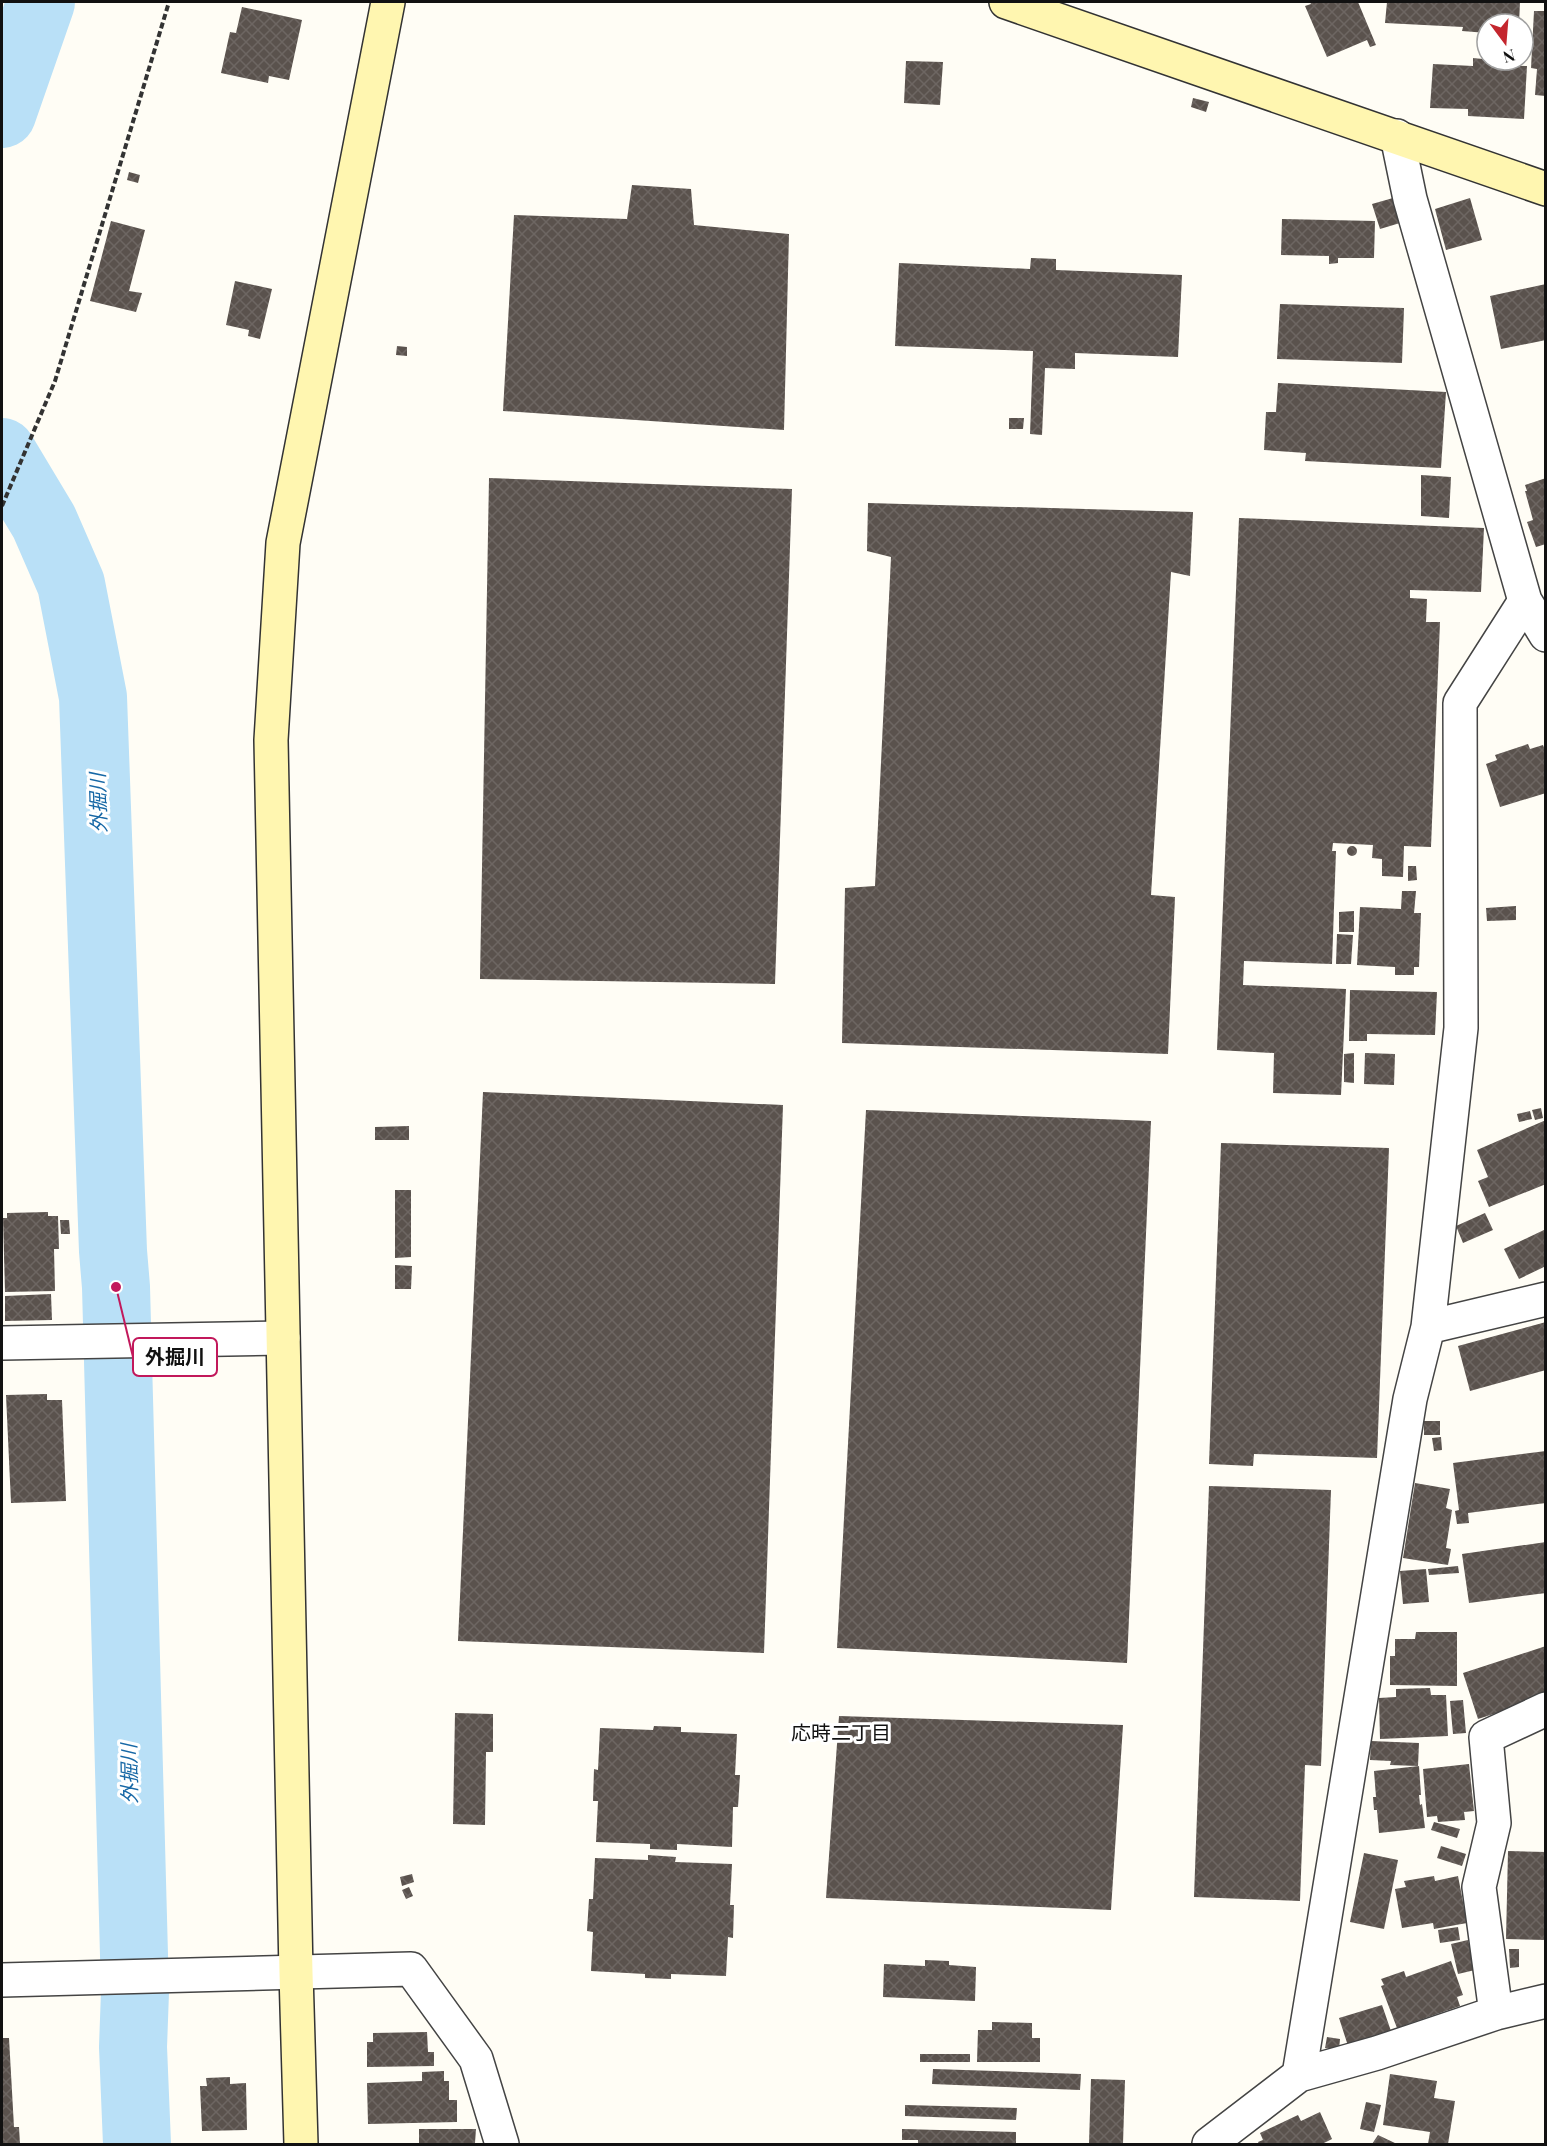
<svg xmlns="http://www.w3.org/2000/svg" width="1547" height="2146" font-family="'Playfair Display','Noto Sans JP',serif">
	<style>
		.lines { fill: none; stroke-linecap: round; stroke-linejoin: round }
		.river { stroke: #b9e0f7; stroke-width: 68 }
		.building { fill: url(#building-cross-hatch) }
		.street-casing { stroke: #444; stroke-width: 36 }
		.secondary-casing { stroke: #333; stroke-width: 36 }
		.path { stroke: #333; stroke-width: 4; stroke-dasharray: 6 3; stroke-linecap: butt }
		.street { stroke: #fff; stroke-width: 33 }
		.secondary { stroke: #fff6b0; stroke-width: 33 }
		.labels { text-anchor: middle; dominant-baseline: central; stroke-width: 6; stroke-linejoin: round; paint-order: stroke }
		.water-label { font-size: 20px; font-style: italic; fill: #1768a6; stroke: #fff }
		.neighbourhood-label { font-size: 20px; fill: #111; stroke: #fff }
		.leader { fill: none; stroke: #c2185b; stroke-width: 2 }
		.callout-dot { fill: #c2185b; stroke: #fff; stroke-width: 2 }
		.callout { fill: #fff; stroke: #c2185b; stroke-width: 2 }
		.callout-label { font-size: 20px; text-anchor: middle; font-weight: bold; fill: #111 }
	</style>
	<defs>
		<pattern id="building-cross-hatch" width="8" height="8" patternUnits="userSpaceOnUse" patternTransform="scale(1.5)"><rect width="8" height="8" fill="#5a524d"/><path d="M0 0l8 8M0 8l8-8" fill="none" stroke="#6d6662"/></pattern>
	</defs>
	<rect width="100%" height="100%" fill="#fffdf5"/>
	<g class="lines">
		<path class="river" d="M 2,114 L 41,2
			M 2,452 L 44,522 L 71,584 L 93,697 L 113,1251 L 116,1287 L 135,1992 L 133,2047 L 137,2144"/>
	</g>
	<path class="building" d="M 1310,2 L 1358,2 L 1376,45 L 1370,47 L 1367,40 L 1327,57 L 1305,6 L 1311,4 Z
		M 1387,2 L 1520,2 L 1519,24 L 1487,24 L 1487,33 L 1462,31 L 1463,27 L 1385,23 Z
		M 242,7 L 302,20 L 289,80 L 269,76 L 268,83 L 221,73 L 230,32 L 236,33 Z
		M 1534,11 L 1546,11 L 1546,96 L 1535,95 L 1537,69 L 1531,68 Z
		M 1473,58 L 1493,60 L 1493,65 L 1527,66 L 1524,119 L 1468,116 L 1468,109 L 1430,108 L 1433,64 L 1473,66 Z
		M 906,61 L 943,62 L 940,105 L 904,103 Z
		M 1193,98 L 1209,102 L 1206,112 L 1191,107 Z
		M 129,172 L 140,175 L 138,183 L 127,180 Z
		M 632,185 L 691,189 L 694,225 L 789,234 L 784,430 L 503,411 L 514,215 L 627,219 Z
		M 1393,198 L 1400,223 L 1380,229 L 1372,204 Z
		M 1470,198 L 1482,240 L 1446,250 L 1435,209 Z
		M 1282,219 L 1375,221 L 1374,258 L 1338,258 L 1338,263 L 1329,264 L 1329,256 L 1281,255 Z
		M 111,221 L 145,230 L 129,291 L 142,293 L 136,312 L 90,301 Z
		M 1031,258 L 1056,259 L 1056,270 L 1182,275 L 1178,357 L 1075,353 L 1075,369 L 1045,368 L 1042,435 L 1030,434 L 1033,351 L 895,346 L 899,263 L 1030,269 Z
		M 235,281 L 272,289 L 260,339 L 248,336 L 249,330 L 226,325 Z
		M 1546,284 L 1546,340 L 1501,349 L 1490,296 Z
		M 1280,304 L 1404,308 L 1402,363 L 1277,359 Z
		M 397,346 L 407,347 L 407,356 L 396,355 Z
		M 1278,383 L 1446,392 L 1441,468 L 1305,461 L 1306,453 L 1264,450 L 1266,412 L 1276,412 Z
		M 1009,418 L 1024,418 L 1023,429 L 1009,429 Z
		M 1421,475 L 1451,477 L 1449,518 L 1421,516 Z
		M 489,478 L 792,489 L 775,984 L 480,979 Z
		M 1546,478 L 1546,544 L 1536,547 L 1527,522 L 1533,520 L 1525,491 L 1527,491 L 1525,485 Z
		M 868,503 L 1193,512 L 1190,576 L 1171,572 L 1151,895 L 1175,897 L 1168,1054 L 842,1043 L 845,888 L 875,886 L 891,557 L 867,551 Z
		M 1239,518 L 1484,528 L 1481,592 L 1410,590 L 1410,598 L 1427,599 L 1426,622 L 1440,622 L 1431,847 L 1404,846 L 1403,877 L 1382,876 L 1382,859 L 1372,858 L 1373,845 L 1333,843 L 1332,851 L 1336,851 L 1332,964 L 1244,961 L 1243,985 L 1346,989 L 1341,1095 L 1273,1093 L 1274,1053 L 1217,1050 Z
		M 1528,744 L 1530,749 L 1543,745 L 1546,753 L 1546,793 L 1500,807 L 1486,764 L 1497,760 L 1495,755 Z
		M1347 851a5 5 0 1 1 10 0a5 5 0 1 1-10 0Z
		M 1408,866 L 1416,866 L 1417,880 L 1408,881 Z
		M 1402,891 L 1416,891 L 1414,913 L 1421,913 L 1419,967 L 1414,967 L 1414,975 L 1395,975 L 1395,967 L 1357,965 L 1360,907 L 1401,909 Z
		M 1516,906 L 1516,920 L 1487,921 L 1486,908 Z
		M 1354,911 L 1354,932 L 1339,932 L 1339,912 Z
		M 1337,934 L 1353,935 L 1351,964 L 1336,964 Z
		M 1350,990 L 1437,992 L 1435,1035 L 1367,1034 L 1367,1041 L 1349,1041 Z
		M 1354,1053 L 1354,1083 L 1344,1082 L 1344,1054 Z
		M 1365,1053 L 1395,1054 L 1394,1085 L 1364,1084 Z
		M 483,1092 L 783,1105 L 764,1653 L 458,1641 Z
		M 1541,1108 L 1543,1118 L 1535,1120 L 1532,1110 Z
		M 866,1110 L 1151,1121 L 1127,1663 L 837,1648 Z
		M 1530,1111 L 1532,1119 L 1519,1122 L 1517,1114 Z
		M 1546,1120 L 1546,1184 L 1489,1207 L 1478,1181 L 1488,1177 L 1477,1150 Z
		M 409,1126 L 409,1140 L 375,1140 L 375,1127 Z
		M 1221,1143 L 1389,1148 L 1377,1458 L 1254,1454 L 1253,1466 L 1209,1464 Z
		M 395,1190 L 411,1190 L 411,1257 L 395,1258 Z
		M 48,1212 L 48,1216 L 58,1216 L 59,1249 L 54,1249 L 55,1291 L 5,1292 L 3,1218 L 7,1218 L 7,1213 Z
		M 1485,1213 L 1493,1230 L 1463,1243 L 1456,1226 Z
		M 60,1220 L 69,1220 L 70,1234 L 61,1234 Z
		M 1546,1229 L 1546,1266 L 1519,1279 L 1504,1249 Z
		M 395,1265 L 412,1266 L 411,1289 L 395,1289 Z
		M 51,1294 L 52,1320 L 5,1321 L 5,1296 Z
		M 1546,1322 L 1546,1370 L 1470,1391 L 1458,1346 Z
		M 47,1394 L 47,1400 L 62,1400 L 66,1501 L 11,1503 L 6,1395 Z
		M 1424,1421 L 1440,1421 L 1440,1435 L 1424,1435 Z
		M 1441,1437 L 1442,1450 L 1434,1451 L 1432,1438 Z
		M 1546,1451 L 1546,1503 L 1468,1513 L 1469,1523 L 1457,1524 L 1455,1511 L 1459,1510 L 1453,1463 Z
		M 1415,1483 L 1450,1489 L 1446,1508 L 1452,1510 L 1446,1548 L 1451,1549 L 1448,1565 L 1403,1558 Z
		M 1209,1486 L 1331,1490 L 1321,1766 L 1305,1765 L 1300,1901 L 1194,1897 Z
		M 1546,1542 L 1546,1593 L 1469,1603 L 1462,1554 Z
		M 1458,1566 L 1459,1573 L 1429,1575 L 1428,1569 Z
		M 1426,1569 L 1429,1602 L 1403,1604 L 1400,1571 Z
		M 1416,1632 L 1457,1632 L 1457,1686 L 1390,1685 L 1390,1656 L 1395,1656 L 1395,1639 L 1415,1639 Z
		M 1546,1646 L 1546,1697 L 1478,1719 L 1463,1673 Z
		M 1430,1688 L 1431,1695 L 1446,1695 L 1448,1736 L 1380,1739 L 1379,1698 L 1396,1697 L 1396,1689 Z
		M 1463,1700 L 1466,1733 L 1453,1734 L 1450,1701 Z
		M 455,1713 L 493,1714 L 493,1752 L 486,1752 L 485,1825 L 453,1824 Z
		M 839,1716 L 1123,1725 L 1111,1910 L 826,1898 Z
		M 654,1726 L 681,1727 L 681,1732 L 737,1734 L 735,1775 L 740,1775 L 738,1807 L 733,1807 L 732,1847 L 677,1844 L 677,1850 L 650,1849 L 650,1844 L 596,1842 L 598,1801 L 593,1801 L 594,1769 L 598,1770 L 600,1728 L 653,1730 Z
		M 1371,1741 L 1419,1743 L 1418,1766 L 1390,1765 L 1391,1761 L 1370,1760 Z
		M 1469,1764 L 1474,1811 L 1464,1812 L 1465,1820 L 1438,1822 L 1437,1816 L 1427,1817 L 1423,1769 Z
		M 1419,1766 L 1421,1795 L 1419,1795 L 1420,1805 L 1422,1804 L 1425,1828 L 1379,1833 L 1377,1810 L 1374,1810 L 1373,1797 L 1376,1797 L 1374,1771 Z
		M 1434,1822 L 1460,1829 L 1457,1838 L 1431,1830 Z
		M 1441,1846 L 1466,1854 L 1462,1866 L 1437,1858 Z
		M 1508,1851 L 1546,1852 L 1546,1940 L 1506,1939 Z
		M 1364,1853 L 1398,1860 L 1384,1929 L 1350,1922 Z
		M 648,1855 L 676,1857 L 675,1862 L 732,1864 L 730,1905 L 734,1905 L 733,1938 L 728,1937 L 726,1976 L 671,1974 L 671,1979 L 645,1978 L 645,1974 L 591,1971 L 593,1932 L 587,1931 L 589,1899 L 593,1899 L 595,1858 L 648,1860 Z
		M 412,1874 L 414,1882 L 402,1886 L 400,1877 Z
		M 1434,1876 L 1435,1881 L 1458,1876 L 1467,1923 L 1434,1929 L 1433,1923 L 1402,1928 L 1395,1889 L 1406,1887 L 1404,1881 Z
		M 409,1887 L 413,1896 L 406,1899 L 402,1890 Z
		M 1458,1927 L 1460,1940 L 1440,1943 L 1438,1930 Z
		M 1468,1940 L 1475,1970 L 1458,1974 L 1451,1944 Z
		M 1509,1949 L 1519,1949 L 1519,1967 L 1510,1968 Z
		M 925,1960 L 949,1961 L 949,1965 L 976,1967 L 975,2001 L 883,1997 L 884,1964 L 925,1966 Z
		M 1451,1961 L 1463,1995 L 1457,1997 L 1460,2006 L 1397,2028 L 1381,1986 L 1384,1985 L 1381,1979 L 1404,1971 L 1406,1977 Z
		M 1382,2005 L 1392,2034 L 1349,2049 L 1339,2018 Z
		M 992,2022 L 1032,2023 L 1032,2038 L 1040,2038 L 1040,2062 L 977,2062 L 978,2030 L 992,2030 Z
		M 427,2032 L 428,2052 L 434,2052 L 434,2066 L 367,2067 L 367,2042 L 373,2042 L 373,2033 Z
		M 1327,2037 L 1340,2039 L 1339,2050 L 1325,2048 Z
		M 2,2038 L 9,2038 L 14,2127 L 19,2127 L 20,2144 L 2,2144 Z
		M 920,2054 L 970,2054 L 970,2062 L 920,2062 Z
		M 933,2069 L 1081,2074 L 1080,2090 L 932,2084 Z
		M 444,2071 L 444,2081 L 449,2081 L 449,2100 L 457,2100 L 457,2122 L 368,2124 L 367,2083 L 422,2081 L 422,2072 Z
		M 1390,2074 L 1437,2081 L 1434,2098 L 1455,2101 L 1448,2144 L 1428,2144 L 1430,2132 L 1383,2125 Z
		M 230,2077 L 230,2084 L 246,2083 L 247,2130 L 202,2131 L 200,2086 L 207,2086 L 206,2078 Z
		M 1091,2079 L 1125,2080 L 1123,2144 L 1089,2144 Z
		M 1366,2102 L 1381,2105 L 1374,2132 L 1360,2129 Z
		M 905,2105 L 1017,2108 L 1016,2120 L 905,2116 Z
		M 1320,2112 L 1332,2139 L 1324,2143 L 1325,2144 L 1259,2144 L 1258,2142 L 1263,2140 L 1260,2133 L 1298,2115 L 1301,2121 Z
		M 419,2129 L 476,2129 L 475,2143 L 419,2143 Z
		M 902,2129 L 1016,2132 L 1016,2144 L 918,2144 L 918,2140 L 902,2140 Z
		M 1378,2135 L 1397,2144 L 1372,2144 Z"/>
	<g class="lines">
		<defs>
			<path id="street" d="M 1525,601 L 1546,635
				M 1428,1327 L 1546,1299
				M 2,1343 L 283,1338
				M 2,1980 L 411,1969 L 476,2059 L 502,2144
				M 1496,2013 L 1479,1887 L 1494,1823 L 1486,1737 L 1546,1709
				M 1299,2075 L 1410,1399 L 1428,1327 L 1461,1028 L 1460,703 L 1525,601 L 1410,199 L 1397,136
				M 1209,2144 L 1299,2075 L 1377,2053 L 1496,2013 L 1546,2001"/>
			<path id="secondary" d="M 1006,2 L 1546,189
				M 301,2144 L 296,1973 L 271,740 L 283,543 L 388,2"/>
		</defs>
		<use href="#street" class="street-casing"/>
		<use href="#secondary" class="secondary-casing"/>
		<path class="path" d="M 2,506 L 55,381 L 169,2"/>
		<use href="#street" class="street"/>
		<use href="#secondary" class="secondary"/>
	</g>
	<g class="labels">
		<g class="water-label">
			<text transform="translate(97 803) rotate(-92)">外掘川</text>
			<text transform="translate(128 1774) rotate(-91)">外掘川</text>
		</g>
		<g class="neighbourhood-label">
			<text x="841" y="1731">応時二丁目</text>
		</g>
	</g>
	<path class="leader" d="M116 1287L133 1357"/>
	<circle class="callout-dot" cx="116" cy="1287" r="6"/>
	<rect class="callout" x="133" y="1338" width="84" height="38" rx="6"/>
	<g class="callout-label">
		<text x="175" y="1364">外掘川</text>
	</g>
	<rect width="1547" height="2146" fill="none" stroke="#111111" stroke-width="6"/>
	<g transform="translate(1505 42) rotate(164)"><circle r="28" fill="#ffffff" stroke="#a0a0a0" stroke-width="1.5"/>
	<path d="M0-4.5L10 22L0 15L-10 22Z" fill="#c4262e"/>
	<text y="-9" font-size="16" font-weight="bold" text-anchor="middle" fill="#111111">N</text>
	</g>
</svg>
